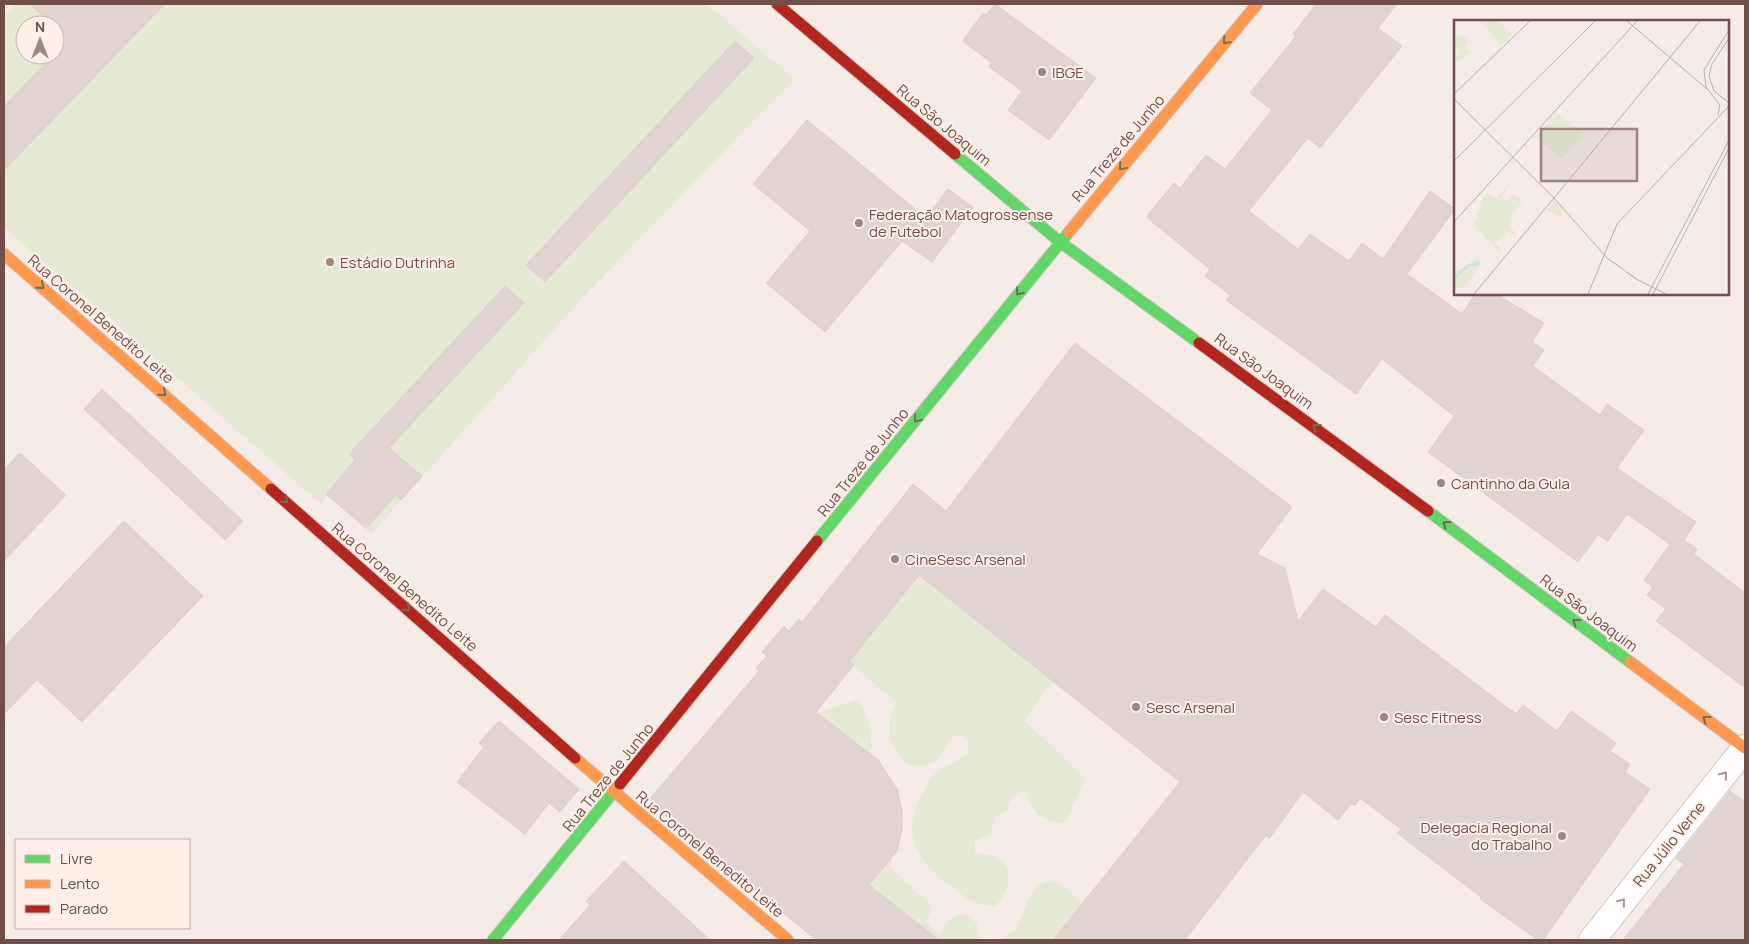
<svg xmlns="http://www.w3.org/2000/svg" width="1749" height="944" font-family="Manrope,sans-serif">
	<style>
		.green { fill: #e6e9d3; fill-rule: evenodd }
		.building { fill: #e1d3d0; stroke: #dececa }
		.lines { fill: none; stroke-linecap: round; stroke-linejoin: round }
		.street-casing { stroke: #d4c8c6; stroke-width: 28 }
		.fast-casing { stroke: #d4c8c4; stroke-width: 13 }
		.slow-casing { stroke: #d4c8c4; stroke-width: 13 }
		.jam-casing { stroke: #d4c8c4; stroke-width: 13 }
		.street { stroke: #fefcfc; stroke-width: 26 }
		.fast { stroke: #63d668; stroke-width: 11 }
		.slow { stroke: #ff974d; stroke-width: 11 }
		.jam { stroke: #b3261e; stroke-width: 11 }
		.oneway { stroke: #6e7052 }
		.oneway2 { stroke: #a99491 }
		.poi-dot { fill: #9f8581; stroke: #fef0e8; stroke-width: 2 }
		.labels { text-anchor: middle; dominant-baseline: central; stroke-width: 4; stroke-linejoin: round; paint-order: stroke }
		.poi-label { font-size: 15px; fill: #714e4a; stroke: #fef0e8; text-anchor: start }
		.street-label { font-size: 15px; fill: #714e4a; stroke: #fef0e8 }
		.inset-river { fill: none; stroke: #cae6e2; stroke-width: 2.5 }
		.inset-road { fill: none; stroke: #c0ada9; stroke-width: 1 }
		.view { fill: #9d827e; fill-opacity: 0.15; stroke: #9d827e; stroke-width: 2.5 }
		.inset-edge { fill: none; stroke: #714e4a; stroke-width: 2.5 }
	</style>
	<rect width="100%" height="100%" fill="#f5ece8"/>
	<path class="green" d="M 15,4 L 707,4 L 794,79 L 584,296 L 371,534 L 328,496 L 321,504 L 114,322 L 4,228 L 4,16 ZM 25,25 L 55,25 L 55,55 L 25,55 Z
		M 919,575 L 1053,681 L 1024,720 L 1085,778 L 1066,822 C 1045,824 1031,812 1027,792 L 1022,791 L 1011,797 L 1007,811 L 996,816 L 990,835 L 975,841 L 975,852 C 981,856 987,854 994,856 C 1017,866 1009,893 995,906 C 974,907 962,895 945,882 C 915,859 902,832 921,796 C 925,790 928,781 933,776 C 943,765 958,764 968,753 L 968,740 C 949,725 948,749 938,759 C 935,762 929,764 924,765 C 906,771 897,754 891,740 C 886,727 891,714 896,702 L 849,662 Z
		M 856,700 C 871,713 872,736 871,755 L 814,714 Z
		M 892,856 L 891,868 L 932,906 L 927,921 L 935,932 L 941,933 C 949,920 952,913 968,915 L 977,924 L 979,940 L 939,940 L 869,885 Z
		M 1047,881 C 1062,882 1071,894 1082,904 L 1053,940 L 1000,940 C 1005,937 1012,934 1016,929 C 1026,914 1027,887 1047,881 Z"/>
	<path class="building" d="M 30,4 L 165,4 L 4,170 L 4,106 L 68,40 L 55,25 L 52,25 Z
		M 995,4 L 1096,78 L 1049,140 L 1008,110 L 1022,91 L 989,67 L 992,63 L 962,41 L 983,13 L 986,15 Z
		M 1316,4 L 1397,4 L 1378,28 L 1402,46 L 1320,148 L 1308,138 L 1249,211 L 1298,249 L 1310,234 L 1349,261 L 1362,243 L 1383,259 L 1430,191 L 1455,209 L 1407,274 L 1462,314 L 1475,294 L 1496,294 L 1544,323 L 1532,342 L 1544,350 L 1533,366 L 1600,415 L 1607,404 L 1644,430 L 1617,468 L 1696,522 L 1684,540 L 1697,549 L 1694,554 L 1745,593 L 1745,688 L 1656,621 L 1666,609 L 1647,595 L 1653,587 L 1644,580 L 1670,544 L 1627,514 L 1608,541 L 1598,535 L 1578,562 L 1428,452 L 1454,416 L 1382,359 L 1356,394 L 1226,300 L 1230,295 L 1205,276 L 1210,269 L 1146,217 L 1174,183 L 1180,188 L 1206,155 L 1225,169 L 1272,110 L 1250,93 L 1296,36 L 1293,34 Z
		M 735,41 L 754,58 L 545,282 L 526,265 Z
		M 807,120 L 926,218 L 948,189 L 973,207 L 932,262 L 902,241 L 825,332 L 766,283 L 810,231 L 753,184 Z
		M 505,286 L 524,303 L 389,448 L 422,476 L 401,500 L 396,495 L 366,528 L 326,494 L 355,460 L 349,454 Z
		M 1075,343 L 1292,507 L 1257,554 L 1285,568 L 1298,621 L 1323,589 L 1376,627 L 1385,615 L 1516,714 L 1523,705 L 1557,731 L 1571,711 L 1616,743 L 1610,751 L 1630,764 L 1625,772 L 1650,789 L 1543,940 L 1538,940 L 1480,899 L 1481,897 L 1397,833 L 1401,829 L 1360,798 L 1355,805 L 1351,804 L 1338,820 L 1303,792 L 1269,839 L 1266,835 L 1185,940 L 1053,940 L 1180,782 L 919,575 L 849,662 L 854,665 L 816,712 L 878,760 L 897,789 L 902,811 L 902,829 L 897,851 L 869,885 L 939,940 L 816,940 L 648,801 L 759,671 L 756,668 L 767,656 L 762,652 L 784,626 L 789,631 L 799,619 L 802,622 L 913,484 L 946,511 Z
		M 102,389 L 243,521 L 225,540 L 84,409 Z
		M 20,453 L 66,495 L 4,561 L 4,470 Z
		M 124,521 L 203,596 L 82,722 L 37,680 L 4,714 L 4,647 Z
		M 499,721 L 579,789 L 560,812 L 549,803 L 525,834 L 457,782 L 484,747 L 479,743 Z
		M 1730,791 L 1745,802 L 1745,940 L 1623,940 L 1684,864 L 1676,859 Z
		M 624,861 L 710,940 L 559,940 L 590,905 L 586,901 Z"/>
	<g class="lines">
		<defs>
			<path id="street" d="M 1592,940 L 1745,748"/>
			<path id="fast" d="M 955,154 L 1060,242 L 1199,343
				M 1428,511 L 1630,662
				M 817,541 L 1069,232
				M 493,940 L 620,784"/>
			<path id="slow" d="M 1069,232 L 1257,4
				M 4,254 L 271,489
				M 1630,662 L 1745,748
				M 575,758 L 788,940"/>
			<path id="jam" d="M 777,4 L 955,154
				M 1199,343 L 1428,511
				M 271,489 L 575,758
				M 620,784 L 817,541"/>
		</defs>
		<use href="#street" class="street-casing"/>
		<use href="#fast" class="fast-casing"/>
		<use href="#slow" class="slow-casing"/>
		<use href="#jam" class="jam-casing"/>
		<use href="#street" class="street"/>
		<use href="#fast" class="fast"/>
		<use href="#slow" class="slow"/>
		<use href="#jam" class="jam"/>
	</g>
	<defs><path id="oneway-chevron" d="M-2-3.5L2.5 0L-2 3.5" fill="none" stroke-width="1.6" stroke-linecap="round" stroke-linejoin="round" transform="scale(1.25)"/></defs>
	<g class="oneway">
		<use href="#oneway-chevron" transform="translate(1226 41) rotate(130)"/>
		<use href="#oneway-chevron" transform="translate(1122 167) rotate(130)"/>
		<use href="#oneway-chevron" transform="translate(41 286) rotate(41)"/>
		<use href="#oneway-chevron" transform="translate(1019 292) rotate(129)"/>
		<use href="#oneway-chevron" transform="translate(163 393) rotate(41)"/>
		<use href="#oneway-chevron" transform="translate(917 419) rotate(129)"/>
		<use href="#oneway-chevron" transform="translate(1316 427) rotate(-144)"/>
		<use href="#oneway-chevron" transform="translate(285 500) rotate(41)"/>
		<use href="#oneway-chevron" transform="translate(1446 524) rotate(-143)"/>
		<use href="#oneway-chevron" transform="translate(407 608) rotate(41)"/>
		<use href="#oneway-chevron" transform="translate(1576 622) rotate(-143)"/>
		<use href="#oneway-chevron" transform="translate(1706 719) rotate(-143)"/>
	</g>
	<g class="oneway2">
		<use href="#oneway-chevron" transform="translate(1724 775) rotate(-51)"/>
		<use href="#oneway-chevron" transform="translate(1622 902) rotate(-51)"/>
	</g>
	<g class="poi-dot">
		<circle cx="1042" cy="72" r="5"/>
		<circle cx="859" cy="223" r="5"/>
		<circle cx="330" cy="262" r="5"/>
		<circle cx="1441" cy="483" r="5"/>
		<circle cx="895" cy="559" r="5"/>
		<circle cx="1136" cy="707" r="5"/>
		<circle cx="1384" cy="717" r="5"/>
		<circle cx="1562" cy="836" r="5"/>
	</g>
	<g class="labels">
		<g class="poi-label">
			<text x="1052" y="72">IBGE</text>
			<text x="869" y="214">Federação Matogrossense<tspan x="869" dy="17">de Futebol</tspan></text>
			<text x="340" y="262">Estádio Dutrinha</text>
			<text x="1451" y="483">Cantinho da Gula</text>
			<text x="905" y="559">CineSesc Arsenal</text>
			<text x="1146" y="707">Sesc Arsenal</text>
			<text x="1394" y="717">Sesc Fitness</text>
			<text x="1552" y="827" text-anchor="end">Delegacia Regional<tspan x="1552" dy="17">do Trabalho</tspan></text>
		</g>
		<g class="street-label">
			<text transform="translate(944 125) rotate(40)">Rua São Joaquim</text>
			<text transform="translate(1118 148) rotate(-50)">Rua Treze de Junho</text>
			<text transform="translate(101 319) rotate(41)">Rua Coronel Benedito Leite</text>
			<text transform="translate(1264 371) rotate(36)">Rua São Joaquim</text>
			<text transform="translate(863 462) rotate(-51)">Rua Treze de Junho</text>
			<text transform="translate(405 587) rotate(41)">Rua Coronel Benedito Leite</text>
			<text transform="translate(1589 613) rotate(37)">Rua São Joaquim</text>
			<text transform="translate(608 777) rotate(-51)">Rua Treze de Junho</text>
			<text transform="translate(1669 844) rotate(-51)">Rua Júlio Verne</text>
			<text transform="translate(710 854) rotate(40)">Rua Coronel Benedito Leite</text>
		</g>
	</g>
	<g transform="translate(1454 20)">
		<rect width="275" height="275" fill="#f5ece8"/>
		<path d="M 26,1 L 46,1 L 58,14 L 47,25 ZM 8,14 L 15,20 L 11,26 L 17,32 L 3,43 L 1,39 L 6,33 L 0,26 L 0,18 ZM 104,93 L 131,114 L 107,139 L 82,117 ZM 61,158 L 47,177 L 53,181 L 59,174 L 68,182 L 55,199 L 58,202 L 55,206 L 61,212 L 59,215 L 55,211 L 41,223 L 48,229 L 45,232 L 22,208 L 21,201 L 24,197 L 22,194 L 29,185 L 26,182 L 34,172 L 42,179 ZM 101,181 L 108,188 L 107,197 L 92,189 ZM 23,239 L 27,243 L 15,262 L 9,268 L 0,268 L 0,253 Z" fill="#e6e9d3"/>
		<path class="inset-river" d="M 0,259 L 13,246 L 26,243"/>
		<path class="inset-road" d="M 173,1 L 253,69M 275,18 L 258,44 L 255,56 L 260,71 L 275,83M 0,74 L 76,1M 0,79 L 100,178 L 153,238 L 184,260 L 212,274M 264,95 L 266,85 L 252,67 L 250,50 L 275,10M 0,141 L 141,1M 100,178 L 246,1M 0,202 L 183,1M 20,274 L 100,178M 134,274 L 163,204 L 275,86M 194,274 L 275,120M 199,274 L 275,128"/>
		<path class="view" d="M 87,109 L 183,109 L 183,161 L 87,161 Z"/>
		<rect width="275" height="275" class="inset-edge"/>
	</g>
	<rect width="1749" height="944" fill="none" stroke="#714e4a" stroke-width="10"/>
	<rect x="15" y="839" width="175" height="90" fill="#fef0e8" stroke="#c6afa9"/>
	<rect x="25" y="855" width="25" height="8" fill="#63d668" stroke="#c6afa9"/>
	<text x="60" y="864" font-size="15" fill="#714e4a">Livre</text>
	<rect x="25" y="880" width="25" height="8" fill="#ff974d" stroke="#c6afa9"/>
	<text x="60" y="889" font-size="15" fill="#714e4a">Lento</text>
	<rect x="25" y="905" width="25" height="8" fill="#b3261e" stroke="#c6afa9"/>
	<text x="60" y="914" font-size="15" fill="#714e4a">Parado</text>
	<g transform="translate(40 40)"><circle r="24" fill="#fef0e8" stroke="#c6afa9"/>
	<path d="M0-4L9 19L0 12L-9 19Z" fill="#9f8581"/>
	<text y="-8" font-size="14" font-weight="bold" text-anchor="middle" fill="#714e4a">N</text>
	</g>
</svg>
